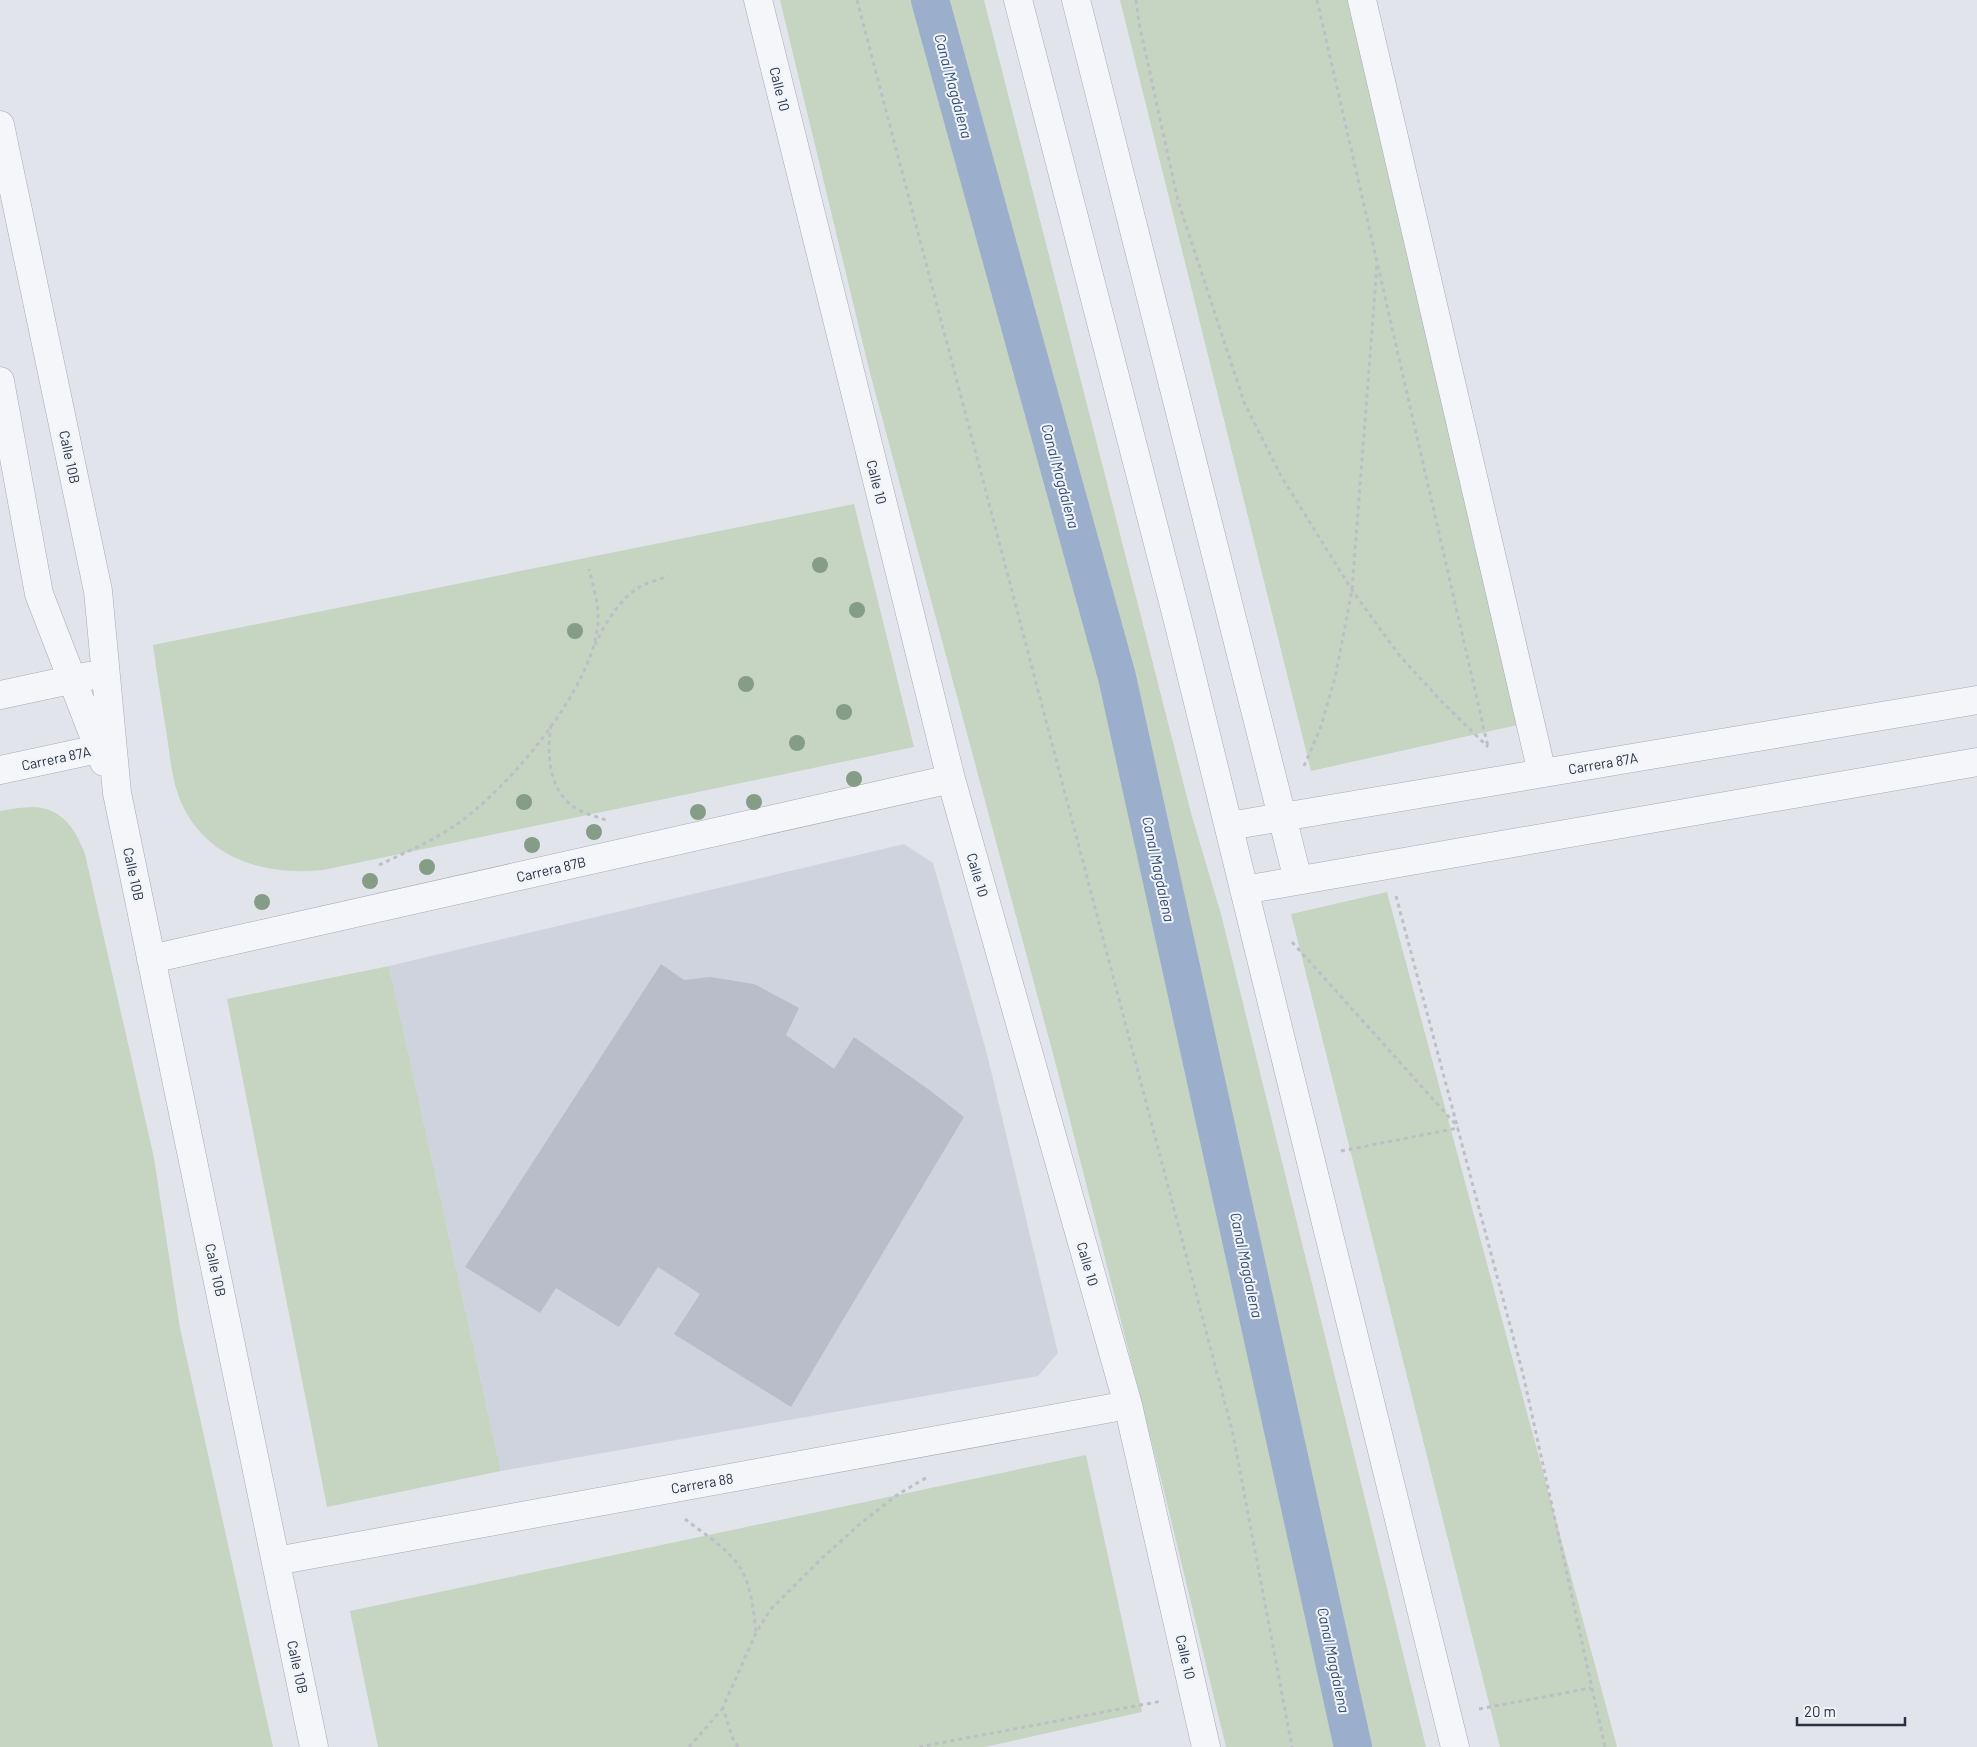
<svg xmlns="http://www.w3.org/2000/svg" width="1977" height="1747" font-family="Barlow,sans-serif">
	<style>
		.built { fill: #cfd3dd }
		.green { fill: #c5d5c2 }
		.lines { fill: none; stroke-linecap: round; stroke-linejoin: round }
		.canal { stroke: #9bafcd; stroke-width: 38 }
		.building { fill: #b8bdc9 }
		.minor-casing { stroke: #a6aab6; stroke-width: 29 }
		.path { stroke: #bcbfc6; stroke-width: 3; stroke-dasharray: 4 4; stroke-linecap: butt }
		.minor { stroke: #f5f6f9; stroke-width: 28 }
		.tree { fill: #859c87 }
		.labels { text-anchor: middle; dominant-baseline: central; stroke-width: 4; stroke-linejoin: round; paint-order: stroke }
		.street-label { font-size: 14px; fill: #283044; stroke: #f1f4f8 }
		.water-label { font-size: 15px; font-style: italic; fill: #304b7b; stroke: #f1f4f8 }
	</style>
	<rect width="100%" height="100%" fill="#e2e4eb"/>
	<path class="built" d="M 904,844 L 933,863 L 987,1054 L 1058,1353 L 1038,1376 L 501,1471 L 389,966 Z"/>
	<path class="green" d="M 780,0 L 984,0 L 1191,813 L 1221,914 L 1426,1747 L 1226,1747 L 1162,1483 L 1056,1065 L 869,369 Z
		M 1120,0 L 1362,0 L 1522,724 L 1311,771 Z
		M 854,504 L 914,747 L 323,870 C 264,876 205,859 180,800 C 172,780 170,757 167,736 C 162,706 157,675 153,645 Z
		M 18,808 C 25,808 34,806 42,808 C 66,813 77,833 85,854 L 154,1158 L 180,1328 L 273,1747 L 0,1747 L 0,811 Z
		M 1387,892 L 1617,1747 L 1500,1747 L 1291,914 Z
		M 389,966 L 501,1471 L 327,1507 L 227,999 Z
		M 1086,1455 L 1142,1712 L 985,1747 L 378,1747 L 350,1611 Z"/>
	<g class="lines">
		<path class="canal" d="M 930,0 L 1117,677 L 1353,1747"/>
	</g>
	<path class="building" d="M 661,964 L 684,980 L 710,977 L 754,984 L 799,1008 L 786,1035 L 834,1069 L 854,1037 L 928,1089 L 964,1117 L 791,1407 L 674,1334 L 700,1294 L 658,1267 L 619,1327 L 556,1288 L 540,1313 L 465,1267 Z"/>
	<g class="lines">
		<defs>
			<path id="minor" d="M 758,0 L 951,779 L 1128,1405 L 1206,1747
				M 1018,0 L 1178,621 L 1455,1747
				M 1076,0 L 1298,880
				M 1362,0 L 1542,773
				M 0,125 L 98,591 L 117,793 L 314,1747
				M 0,381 L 39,594 L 104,762
				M 0,695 L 89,676
				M 0,770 L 112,746
				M 1229,826 L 1977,700
				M 1244,890 L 1977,762
				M 151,959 L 951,779
				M 276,1561 L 1128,1405"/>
		</defs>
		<use href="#minor" class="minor-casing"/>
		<path class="path" d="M 857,0 L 1233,1434 L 1292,1747
			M 1136,0 L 1139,23 L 1178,201 L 1244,402 L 1281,476 L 1352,590 L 1399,655 L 1442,702 L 1488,747
			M 1317,0 L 1488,747
			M 595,645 C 604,625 619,600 638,588 C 646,583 658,580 668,576
			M 551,725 C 546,756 549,796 581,811 C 589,815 598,817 606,820
			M 1304,766 L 1320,729 L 1335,678 L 1352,590 L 1377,265
			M 379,865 C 404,853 431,842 454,826 C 507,791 594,688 598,622 C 599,604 593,586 589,569
			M 1396,896 L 1523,1374 L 1605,1747
			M 1292,942 L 1458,1127
			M 1341,1151 L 1458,1128
			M 685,1519 C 700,1531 718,1542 731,1556 C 751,1576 753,1606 756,1633
			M 1479,1709 L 1591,1688
			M 689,1747 L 723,1708
			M 738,1747 L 732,1737 L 723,1707 L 756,1633 L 770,1610 L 821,1559 L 861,1523 L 897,1495 L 929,1476
			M 919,1747 L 1162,1701"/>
		<use href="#minor" class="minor"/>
	</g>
	<g class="tree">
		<circle cx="820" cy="565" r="8"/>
		<circle cx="857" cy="610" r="8"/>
		<circle cx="575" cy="631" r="8"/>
		<circle cx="746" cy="684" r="8"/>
		<circle cx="844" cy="712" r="8"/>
		<circle cx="797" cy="743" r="8"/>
		<circle cx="854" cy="779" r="8"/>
		<circle cx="524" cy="802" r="8"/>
		<circle cx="754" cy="802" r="8"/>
		<circle cx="698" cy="812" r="8"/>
		<circle cx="594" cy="832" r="8"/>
		<circle cx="532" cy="845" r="8"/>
		<circle cx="427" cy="867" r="8"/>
		<circle cx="370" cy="881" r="8"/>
		<circle cx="262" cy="902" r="8"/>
	</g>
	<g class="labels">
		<g class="street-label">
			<text transform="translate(780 89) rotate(76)">Calle 10</text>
			<text transform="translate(70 457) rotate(78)">Calle 10B</text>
			<text transform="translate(877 482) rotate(76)">Calle 10</text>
			<text transform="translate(56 758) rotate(-12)">Carrera 87A</text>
			<text transform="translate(1603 763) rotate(-10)">Carrera 87A</text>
			<text transform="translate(551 869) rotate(-13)">Carrera 87B</text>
			<text transform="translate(134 874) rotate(78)">Calle 10B</text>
			<text transform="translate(978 875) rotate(74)">Calle 10</text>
			<text transform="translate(1088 1264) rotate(74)">Calle 10</text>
			<text transform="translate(216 1270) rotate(78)">Calle 10B</text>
			<text transform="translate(702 1483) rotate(-10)">Carrera 88</text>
			<text transform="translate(1186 1657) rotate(77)">Calle 10</text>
			<text transform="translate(298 1667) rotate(78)">Calle 10B</text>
		</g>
		<g class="water-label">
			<text transform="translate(954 86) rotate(75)">Canal Magdalena</text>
			<text transform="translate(1061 476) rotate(75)">Canal Magdalena</text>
			<text transform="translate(1159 869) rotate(78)">Canal Magdalena</text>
			<text transform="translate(1247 1265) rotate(78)">Canal Magdalena</text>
			<text transform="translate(1334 1660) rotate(78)">Canal Magdalena</text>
		</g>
	</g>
	<path d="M1797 1717v8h108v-8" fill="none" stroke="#283044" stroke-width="2.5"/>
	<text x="1804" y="1717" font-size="15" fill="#283044" stroke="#f1f4f8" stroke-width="4" paint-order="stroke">20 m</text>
</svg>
